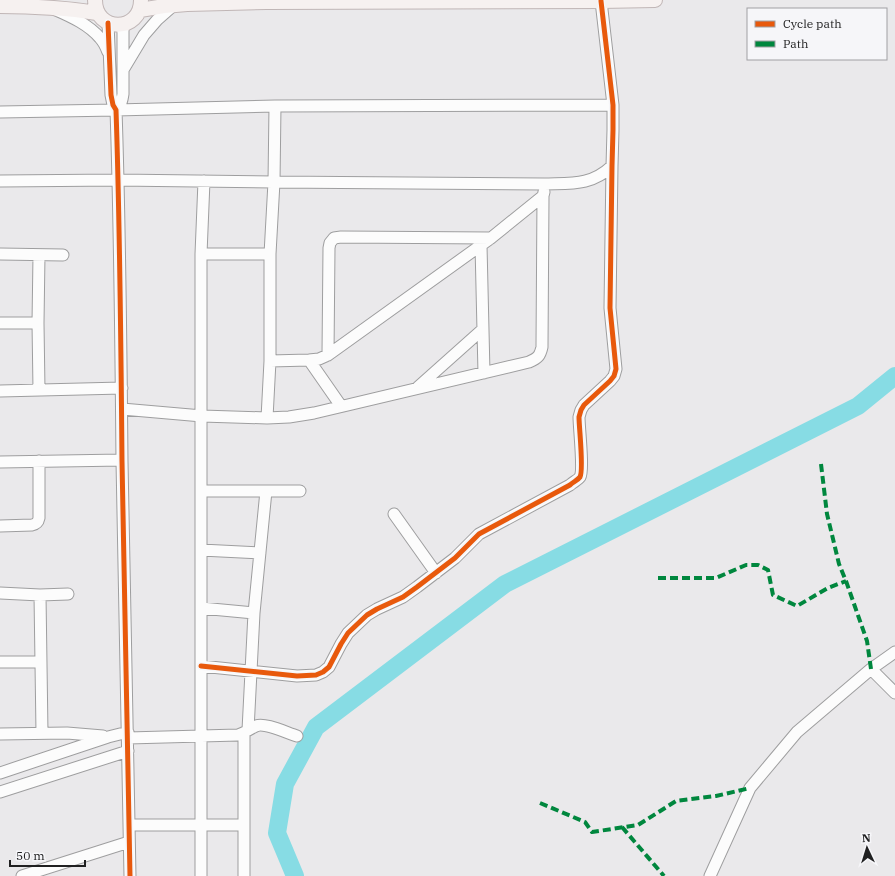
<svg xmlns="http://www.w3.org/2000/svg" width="895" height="876" font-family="'IBM Plex Serif',serif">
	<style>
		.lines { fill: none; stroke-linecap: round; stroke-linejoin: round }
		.river { stroke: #87dce4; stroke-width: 18 }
		.minor-casing { stroke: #9e9e9f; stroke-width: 13 }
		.major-casing { stroke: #c0b6b6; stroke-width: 16 }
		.minor { stroke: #fcfcfc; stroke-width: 11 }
		.major { stroke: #f6f1f0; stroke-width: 14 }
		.quiet { stroke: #00873e; stroke-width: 4; stroke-dasharray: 8 4; stroke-linecap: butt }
		.cycleway-casing { stroke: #f6f6f9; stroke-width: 8 }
		.cycleway { stroke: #e8590c; stroke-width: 5 }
	</style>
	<rect width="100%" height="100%" fill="#eae9eb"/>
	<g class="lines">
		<path class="river" d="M 295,876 L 277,833 L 285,784 L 316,727 L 505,584 L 858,406 L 895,376"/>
		<defs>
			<path id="minor" d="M 56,10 C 72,17 89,25 100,38 C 104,42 106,47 108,52
				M 108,23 L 111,95 L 113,105 L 116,110 C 120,227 121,344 122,461 C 124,599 128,737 130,876
				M 123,70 L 144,35 L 157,20 L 174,5
				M 116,110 C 121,105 122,101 123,94 L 123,25
				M 0,112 L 116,110 L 275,106 L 613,105
				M 0,181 L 118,180 L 274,182 L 544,184 C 571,183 591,186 612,166
				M 481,245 L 484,373
				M 0,254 L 63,255
				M 201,254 L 270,254
				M 39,255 L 38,323 L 39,390
				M 0,323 L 38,323
				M 328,355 L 329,248 L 330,243 L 334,238 L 341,237 L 491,238
				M 309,360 L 341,406
				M 270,361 L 309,360 L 319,359 L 328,355 L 491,238 L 543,196 L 544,192
				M 418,387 L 483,329
				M 0,391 L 122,388
				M 122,409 L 202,416 L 267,418 L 289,417 L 314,413 L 529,362 C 538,358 540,356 542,347 L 543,196
				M 267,418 L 270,361 L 270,254 L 274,182 L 275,106
				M 0,462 L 122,460
				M 201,491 L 300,491
				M 394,514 L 436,573
				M 0,526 L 32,525 C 36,524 38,523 39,518 L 39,461
				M 201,550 L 260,553
				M 0,593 L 40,595 L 68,594
				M 40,595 L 42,733
				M 201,608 L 254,613
				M 0,662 L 41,662
				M 201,666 L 297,676 L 316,675 L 323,672 L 329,667 L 341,644 L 348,633 L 367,615 L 377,609 L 403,597 L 417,587 L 455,558 L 479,534 L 570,485 C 573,482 578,480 580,477 C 584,470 579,428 579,417 L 581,410 L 584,405 L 610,381 L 614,376 L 616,369 L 610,308 L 612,166 L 613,130 L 613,105 L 601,1
				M 871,669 L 895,693
				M 248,730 L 254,613 L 266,491
				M 244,733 L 244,876
				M 0,734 L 67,733 L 103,736
				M 128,738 L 238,735 C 245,733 249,729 256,726 C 264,722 287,733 297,736
				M 0,773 L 108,737 L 128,732
				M 0,792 L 128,751
				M 129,825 L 244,825
				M 22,876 L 129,842
				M 201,876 L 201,254 L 204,181
				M 710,876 L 750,788 L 797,732 L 871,669 L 895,652"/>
			<path id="major" d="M 95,0 C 95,33 141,33 141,0
				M 0,6 C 33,6 65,8 97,13
				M 140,10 L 164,6 L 187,4 L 266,2 L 601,1 L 655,0"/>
		</defs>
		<use href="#minor" class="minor-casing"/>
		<use href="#major" class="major-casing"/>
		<use href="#minor" class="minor"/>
		<use href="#major" class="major"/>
		<path class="quiet" d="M 821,464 L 827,514 L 839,564 L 846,581 L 867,641 L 871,669
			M 658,578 L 716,578 L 746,565 L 758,565 L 768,570 L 773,595 L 797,606 L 828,588 L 846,581
			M 540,803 L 585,822 L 592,832 L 638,825 L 676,801 L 716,796 L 750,788
			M 622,827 L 664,876"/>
		<defs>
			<path id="cycleway" d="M 108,23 L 111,95 L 113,105 L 116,110 C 120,227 121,344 122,461 C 124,599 128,737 130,876
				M 201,666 L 297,676 L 316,675 L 323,672 L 329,667 L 341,644 L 348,633 L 367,615 L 377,609 L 403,597 L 417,587 L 455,558 L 479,534 L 570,485 C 573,482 578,480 580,477 C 584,470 579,428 579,417 L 581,410 L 584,405 L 610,381 L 614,376 L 616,369 L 610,308 L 612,166 L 613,130 L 613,105 L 601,1"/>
		</defs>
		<use href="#cycleway" class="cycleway-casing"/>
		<use href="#cycleway" class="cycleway"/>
	</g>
	<rect x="747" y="8" width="140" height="52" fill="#f6f6f9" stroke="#a0a0a3"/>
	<rect x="755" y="21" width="20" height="6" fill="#e8590c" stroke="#a0a0a3"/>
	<text x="783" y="28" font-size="12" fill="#202021">Cycle path</text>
	<rect x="755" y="41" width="20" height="6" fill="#00873e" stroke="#a0a0a3"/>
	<text x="783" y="48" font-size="12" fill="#202021">Path</text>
	<g transform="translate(867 848) rotate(356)" stroke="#f6f6f9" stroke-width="3" paint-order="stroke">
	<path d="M0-3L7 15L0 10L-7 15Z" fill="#202021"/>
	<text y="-6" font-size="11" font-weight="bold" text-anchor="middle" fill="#202021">N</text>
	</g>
	<path d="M10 860v6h75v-6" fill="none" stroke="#202021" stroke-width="2"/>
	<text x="16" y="860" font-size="12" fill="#202021" stroke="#f6f6f9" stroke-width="3" paint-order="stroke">50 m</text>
</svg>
